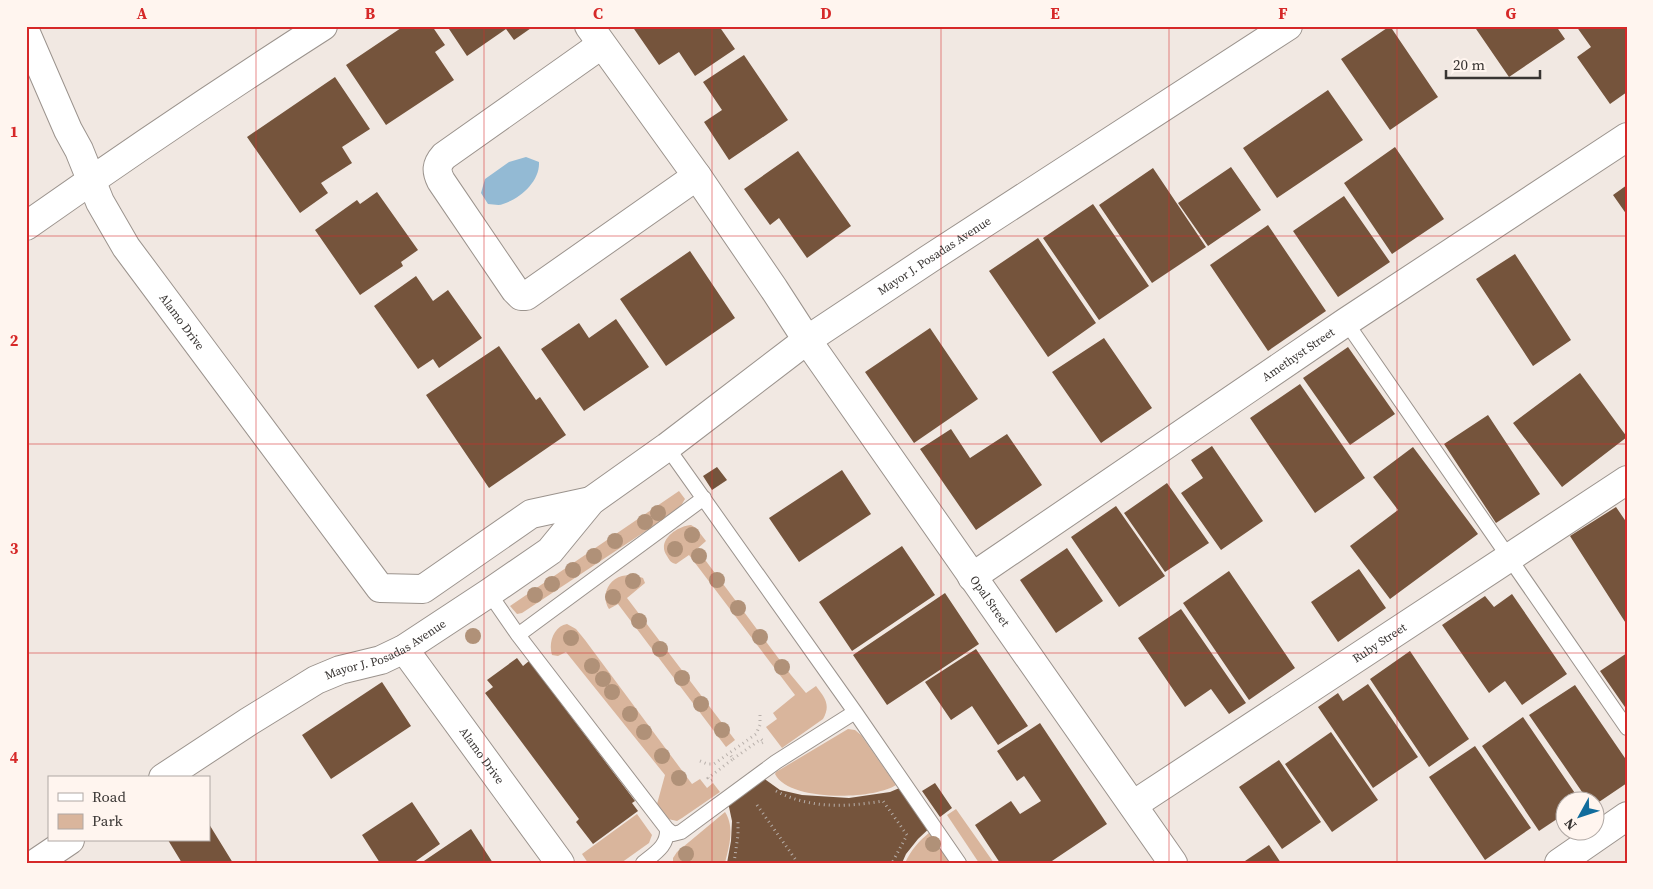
<svg xmlns="http://www.w3.org/2000/svg" width="1653" height="889" font-family="'Source Serif 4',serif">
	<style>
		.green { fill: #d9b59c }
		.water { fill: #93bad4 }
		.building { fill: #75543c }
		.lines { fill: none; stroke-linecap: round; stroke-linejoin: round }
		.service-casing { stroke: #9b938d; stroke-width: 16 }
		.minor-casing { stroke: #9b938d; stroke-width: 30 }
		.path { stroke: #b8b0ab; stroke-width: 3; stroke-dasharray: 1 4; stroke-linecap: butt }
		.service { stroke: #fff; stroke-width: 14 }
		.minor { stroke: #fff; stroke-width: 28 }
		.tree { fill: #b09178 }
		.grid { fill: none; stroke: #d62828; stroke-width: 1; stroke-opacity: 0.55 }
		.labels { text-anchor: middle; dominant-baseline: central; stroke-width: 5; stroke-linejoin: round; paint-order: stroke }
		.street-label { font-size: 12px; fill: #393533; stroke: #fff5ef }
		.neatline { fill: none; stroke: #d62828; stroke-width: 2 }
		.grid-label { font-size: 16px; text-anchor: middle; font-weight: bold; fill: #d62828 }
	</style>
	<rect width="100%" height="100%" fill="#f1e8e2"/>
	<path class="green" d="M 679,491 L 685,499 L 679,509 L 522,613 L 517,614 L 510,606 Z
		M 691,525 L 696,528 L 706,541 L 697,549 L 791,675 L 806,693 L 816,686 C 825,698 831,705 823,719 L 782,748 L 766,727 L 777,719 L 773,713 L 795,695 L 689,555 L 676,564 C 671,563 670,561 667,556 C 656,541 677,526 691,525 Z
		M 634,575 L 643,578 L 645,583 L 627,598 L 735,740 L 726,747 L 618,604 L 609,609 C 601,597 607,580 622,576 C 626,575 630,575 634,575 Z
		M 567,624 L 576,629 L 585,640 L 692,784 L 700,779 L 707,788 L 713,783 L 720,792 L 682,818 L 677,821 L 668,819 L 657,804 L 665,775 L 566,652 L 558,656 L 552,655 C 548,643 554,626 567,624 Z
		M 848,729 L 855,730 L 861,735 L 896,785 C 873,800 789,802 775,774 L 776,772 Z
		M 956,809 L 994,863 L 979,863 L 947,815 Z
		M 725,812 C 735,827 729,847 725,863 L 673,863 L 673,858 L 677,852 Z
		M 637,814 L 652,835 L 649,843 L 621,863 L 588,863 L 582,854 Z
		M 930,832 L 952,863 L 905,863 C 911,850 919,841 930,832 Z"/>
	<path class="water" d="M 526,157 L 539,162 C 540,181 521,198 503,204 C 499,206 493,204 488,204 L 481,193 L 485,179 L 509,162 Z"/>
	<path class="building" d="M 404,26 L 432,26 L 445,45 L 435,52 L 454,80 L 386,125 L 346,65 Z
		M 447,26 L 534,26 L 514,40 L 506,29 L 467,56 Z
		M 632,26 L 719,26 L 735,49 L 695,76 L 679,52 L 659,65 Z
		M 1390,26 L 1438,97 L 1390,130 L 1341,59 Z
		M 1474,26 L 1556,26 L 1565,39 L 1509,77 Z
		M 1576,26 L 1627,26 L 1627,92 L 1610,104 L 1577,57 L 1591,47 Z
		M 744,55 L 788,120 L 729,160 L 704,122 L 722,110 L 703,82 Z
		M 335,77 L 370,129 L 342,147 L 352,163 L 321,183 L 328,193 L 300,213 L 247,137 Z
		M 1328,90 L 1363,140 L 1277,198 L 1243,148 Z
		M 1395,147 L 1444,219 L 1392,254 L 1344,183 Z
		M 798,151 L 851,226 L 807,258 L 779,218 L 770,225 L 744,189 Z
		M 1231,167 L 1261,210 L 1208,246 L 1178,203 Z
		M 1153,168 L 1206,247 L 1152,283 L 1099,205 Z
		M 1627,185 L 1627,215 L 1613,195 Z
		M 377,192 L 418,250 L 401,262 L 403,266 L 360,295 L 315,230 L 357,200 L 360,204 Z
		M 1344,196 L 1390,262 L 1338,297 L 1293,231 Z
		M 1093,204 L 1149,286 L 1099,320 L 1043,238 Z
		M 1268,225 L 1326,311 L 1268,351 L 1210,265 Z
		M 1038,238 L 1096,323 L 1048,357 L 989,271 Z
		M 690,251 L 735,318 L 666,366 L 620,299 Z
		M 1515,254 L 1571,340 L 1533,366 L 1476,279 Z
		M 416,276 L 433,301 L 448,290 L 482,338 L 439,368 L 433,359 L 418,369 L 374,306 Z
		M 616,319 L 649,367 L 584,411 L 541,349 L 579,323 L 589,338 Z
		M 930,328 L 978,399 L 914,443 L 865,372 Z
		M 1104,338 L 1152,408 L 1101,443 L 1052,372 Z
		M 499,346 L 536,400 L 540,397 L 566,435 L 489,488 L 426,395 Z
		M 1348,347 L 1395,414 L 1350,445 L 1303,378 Z
		M 1580,373 L 1627,437 L 1562,487 L 1513,423 Z
		M 1300,384 L 1365,478 L 1315,513 L 1250,418 Z
		M 1488,415 L 1540,494 L 1496,523 L 1444,444 Z
		M 951,429 L 970,458 L 1007,434 L 1042,485 L 976,530 L 920,449 Z
		M 1212,446 L 1263,521 L 1221,550 L 1181,493 L 1203,478 L 1191,460 Z
		M 1413,447 L 1478,534 L 1390,599 L 1350,546 L 1398,510 L 1373,477 Z
		M 717,467 L 727,480 L 712,490 L 703,476 Z
		M 842,470 L 871,514 L 799,562 L 769,518 Z
		M 1167,483 L 1209,543 L 1165,572 L 1124,513 Z
		M 1116,506 L 1165,576 L 1119,607 L 1071,537 Z
		M 1616,507 L 1627,523 L 1627,625 L 1570,536 Z
		M 902,546 L 935,595 L 852,651 L 819,602 Z
		M 1067,548 L 1103,601 L 1056,633 L 1020,580 Z
		M 1359,569 L 1386,608 L 1338,642 L 1311,602 Z
		M 1229,571 L 1295,668 L 1249,700 L 1183,603 Z
		M 945,593 L 979,644 L 887,705 L 853,655 Z
		M 1512,594 L 1567,674 L 1522,705 L 1505,681 L 1489,693 L 1442,625 L 1485,596 L 1494,607 Z
		M 1181,609 L 1246,703 L 1229,714 L 1211,689 L 1185,707 L 1138,638 Z
		M 976,649 L 1028,726 L 998,745 L 972,706 L 951,720 L 925,682 Z
		M 1410,651 L 1469,739 L 1429,767 L 1370,679 Z
		M 1627,653 L 1627,710 L 1600,671 Z
		M 517,658 L 523,666 L 529,661 L 635,801 L 632,803 L 638,811 L 593,844 L 576,822 L 579,819 L 485,693 L 493,687 L 487,680 Z
		M 382,682 L 411,726 L 331,779 L 302,735 Z
		M 1368,684 L 1418,757 L 1373,788 L 1318,707 L 1338,693 L 1343,701 Z
		M 1575,685 L 1627,761 L 1627,783 L 1596,804 L 1596,802 L 1589,802 L 1529,715 Z
		M 1523,717 L 1581,802 L 1566,802 L 1566,813 L 1539,831 L 1482,746 Z
		M 1040,723 L 1107,824 L 1049,863 L 1000,863 L 975,825 L 1011,801 L 1020,814 L 1041,801 L 1024,776 L 1017,781 L 997,751 Z
		M 1331,732 L 1378,800 L 1332,832 L 1285,764 Z
		M 1475,746 L 1531,828 L 1485,860 L 1429,777 Z
		M 1279,760 L 1321,822 L 1282,849 L 1239,787 Z
		M 756,769 L 766,780 L 780,790 L 802,795 L 849,798 L 890,792 L 909,784 L 935,823 L 918,839 L 906,854 L 902,863 L 727,863 L 731,841 L 732,821 L 729,807 L 724,792 Z
		M 935,783 L 952,808 L 940,817 L 922,791 Z
		M 412,802 L 440,844 L 413,863 L 380,863 L 362,835 Z
		M 209,824 L 233,863 L 182,863 L 168,840 L 209,840 Z
		M 471,829 L 493,863 L 421,863 Z
		M 1269,845 L 1281,863 L 1242,863 Z"/>
	<g class="lines">
		<defs>
			<path id="service" d="M 1346,322 L 1627,728
				M 667,447 L 855,712 L 959,863
				M 489,593 L 518,635 L 667,829 L 673,834 L 681,832 L 776,762 L 855,712
				M 518,635 L 704,498
				M 643,863 C 655,853 668,846 667,829"/>
			<g id="minor">
				<path id="s1" d="M 589,26 L 697,176 L 774,289 L 807,340 L 1173,863"/>
				<path id="s2" d="M 26,33 L 68,130 L 79,150 L 100,202 L 126,247 L 380,588 L 423,589 L 531,514 L 591,501"/>
				<path d="M 601,45 L 444,156 C 436,165 436,171 441,181 L 515,290 L 521,296 L 526,296 L 697,176"/>
				<path d="M 26,226 C 124,157 223,90 323,26"/>
				<path id="s3" d="M 972,577 L 1346,322 L 1627,137"/>
				<path id="s4" d="M 404,649 L 560,863"/>
				<path id="s5" d="M 163,778 L 248,722 L 316,680 L 340,670 L 381,660 L 404,649 L 489,593 L 550,551 L 591,501 L 667,447 L 807,340 L 929,259 L 1288,26"/>
				<path id="s6" d="M 1133,805 L 1627,480"/>
				<path d="M 36,863 L 70,840"/>
				<path d="M 1559,863 L 1627,816"/>
			</g>
		</defs>
		<use href="#service" class="service-casing"/>
		<use href="#minor" class="minor-casing"/>
		<path class="path" d="M 733,759 L 761,739 L 764,742 L 762,743
			M 700,761 L 707,764 L 714,764 L 756,734 L 760,725 L 760,715
			M 712,780 L 710,781 L 708,778 L 733,759 L 729,753
			M 776,791 C 810,809 846,807 883,801 L 907,835 L 892,863
			M 757,805 L 798,863
			M 734,863 L 738,835 L 738,819"/>
		<use href="#service" class="service"/>
		<use href="#minor" class="minor"/>
	</g>
	<g class="tree">
		<circle cx="658" cy="513" r="8"/>
		<circle cx="645" cy="522" r="8"/>
		<circle cx="692" cy="535" r="8"/>
		<circle cx="615" cy="541" r="8"/>
		<circle cx="675" cy="549" r="8"/>
		<circle cx="594" cy="556" r="8"/>
		<circle cx="699" cy="556" r="8"/>
		<circle cx="573" cy="570" r="8"/>
		<circle cx="717" cy="580" r="8"/>
		<circle cx="633" cy="581" r="8"/>
		<circle cx="552" cy="584" r="8"/>
		<circle cx="535" cy="595" r="8"/>
		<circle cx="613" cy="597" r="8"/>
		<circle cx="738" cy="608" r="8"/>
		<circle cx="639" cy="621" r="8"/>
		<circle cx="473" cy="636" r="8"/>
		<circle cx="760" cy="637" r="8"/>
		<circle cx="571" cy="638" r="8"/>
		<circle cx="660" cy="649" r="8"/>
		<circle cx="592" cy="666" r="8"/>
		<circle cx="782" cy="667" r="8"/>
		<circle cx="682" cy="678" r="8"/>
		<circle cx="603" cy="679" r="8"/>
		<circle cx="612" cy="692" r="8"/>
		<circle cx="701" cy="704" r="8"/>
		<circle cx="630" cy="714" r="8"/>
		<circle cx="722" cy="730" r="8"/>
		<circle cx="644" cy="732" r="8"/>
		<circle cx="662" cy="756" r="8"/>
		<circle cx="679" cy="778" r="8"/>
		<circle cx="933" cy="844" r="8"/>
		<circle cx="686" cy="854" r="8"/>
	</g>
	<path class="grid" d="M 256,26 L 256,863M 484,26 L 484,863M 712,26 L 712,863M 941,26 L 941,863M 1169,26 L 1169,863M 1397,26 L 1397,863M 26,236 L 1627,236M 26,444 L 1627,444M 26,653 L 1627,653"/>
	<g class="labels">
		<g class="street-label">
			<text stroke="none"><textPath href="#s5" startOffset="938">Mayor J. Posadas Avenue</textPath></text>
			<text stroke="none"><textPath href="#s2" startOffset="330">Alamo Drive</textPath></text>
			<text stroke="none"><textPath href="#s3" startOffset="395">Amethyst Street</textPath></text>
			<text stroke="none"><textPath href="#s1" startOffset="701">Opal Street</textPath></text>
			<text stroke="none"><textPath href="#s6" startOffset="295">Ruby Street</textPath></text>
			<text stroke="none"><textPath href="#s5" startOffset="258">Mayor J. Posadas Avenue</textPath></text>
			<text stroke="none"><textPath href="#s4" startOffset="132">Alamo Drive</textPath></text>
		</g>
	</g>
	<rect width="1653" height="889" fill="none" stroke="#fff5ef" stroke-width="55"/>
	<rect x="48" y="776" width="162" height="65" fill="#fff5ef" stroke="#b0a8a4"/>
	<rect x="58" y="793" width="25" height="8" fill="#ffffff" stroke="#b0a8a4"/>
	<text x="92" y="802" font-size="15" fill="#393533">Road</text>
	<rect x="58" y="814" width="25" height="15" fill="#d9b59c" stroke="#b0a8a4"/>
	<text x="92" y="826" font-size="15" fill="#393533">Park</text>
	<g transform="translate(1580 816) rotate(230)"><circle r="24" fill="#fff5ef" stroke="#b0a8a4"/>
	<path d="M0-4L9 19L0 12L-9 19Z" fill="#116c9c"/>
	<text y="-8" font-size="14" font-weight="bold" text-anchor="middle" fill="#393533">N</text>
	</g>
	<path d="M1446 70v8h94v-8" fill="none" stroke="#393533" stroke-width="2.5"/>
	<text x="1453" y="70" font-size="15" fill="#393533" stroke="#fff5ef" stroke-width="4" paint-order="stroke">20 m</text>
	<rect x="28" y="28" width="1598" height="834" class="neatline"/>
	<g class="grid-label">
		<text x="142" y="19">A</text>
		<text x="370" y="19">B</text>
		<text x="598" y="19">C</text>
		<text x="826" y="19">D</text>
		<text x="1055" y="19">E</text>
		<text x="1283" y="19">F</text>
		<text x="1511" y="19">G</text>
		<text x="14" y="137">1</text>
		<text x="14" y="346">2</text>
		<text x="14" y="554">3</text>
		<text x="14" y="763">4</text>
	</g>
</svg>
